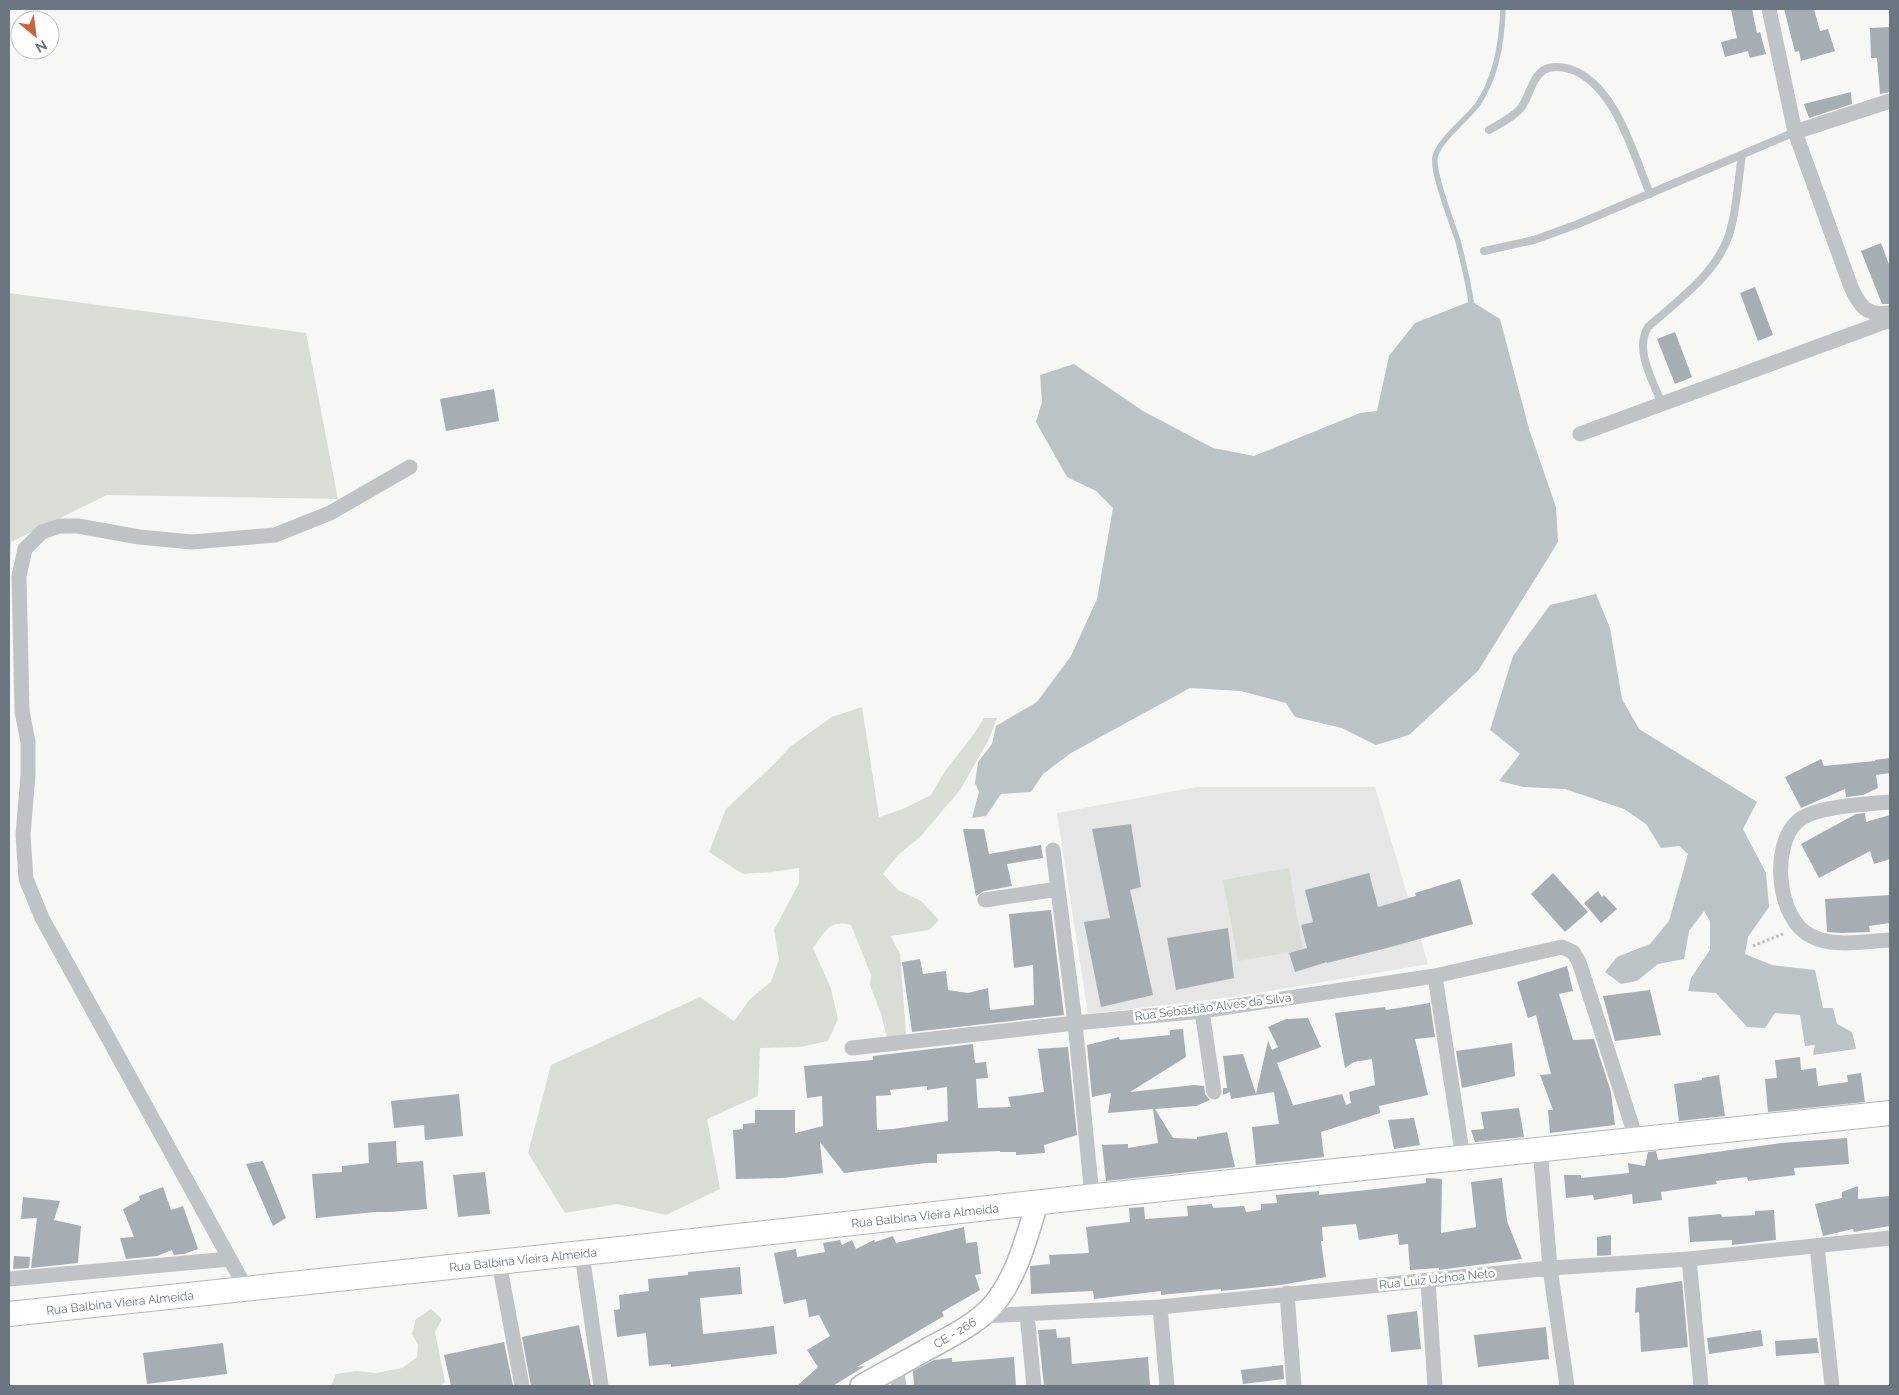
<svg xmlns="http://www.w3.org/2000/svg" width="1899" height="1395" font-family="Raleway,sans-serif">
	<style>
		.built { fill: #e5e6e5 }
		.green { fill: #d9ddd6 }
		.water { fill: #bbc3c7 }
		.lines { fill: none; stroke-linecap: round; stroke-linejoin: round }
		.stream { stroke: #bbc3c7; stroke-width: 5.5 }
		.building { fill: #a7aeb3; fill-rule: evenodd }
		.secondary-casing { stroke: #b4b8bc; stroke-width: 24 }
		.primary-casing { stroke: #b3b7ba; stroke-width: 26 }
		.path { stroke: #b9bcbe; stroke-width: 3; stroke-dasharray: 2.5 2.5; stroke-linecap: butt }
		.lane { stroke: #bfc3c6; stroke-width: 8 }
		.street { stroke: #bfc3c6; stroke-width: 15 }
		.secondary { stroke: #fff; stroke-width: 21 }
		.primary { stroke: #fff; stroke-width: 24 }
		.labels { text-anchor: middle; dominant-baseline: central; stroke-width: 5; stroke-linejoin: round; paint-order: stroke }
		.street-label { font-size: 12px; fill: #6a7782; stroke: #fff }
	</style>
	<rect width="100%" height="100%" fill="#f7f7f5"/>
	<path class="built" d="M 1197,787 L 1375,787 L 1428,964 L 1240,996 L 1088,1014 L 1057,813 Z"/>
	<path class="green" d="M 9,293 L 306,333 L 338,499 L 107,495 L 11,542 L 9,587 Z
		M 862,707 L 879,817 L 903,809 L 931,795 L 945,771 L 974,734 L 984,718 L 997,718 L 988,741 L 960,790 L 921,836 L 898,855 L 883,874 L 898,890 L 921,901 L 939,920 L 929,930 L 891,936 L 900,954 L 906,1034 L 887,1038 L 881,1014 L 870,985 L 871,975 L 851,925 C 829,919 825,932 813,948 L 831,989 L 838,1019 L 828,1041 L 800,1047 L 760,1048 L 758,1096 L 707,1119 L 720,1189 L 666,1215 L 617,1204 L 565,1213 L 528,1153 L 551,1065 L 700,997 L 734,1021 L 750,999 L 771,982 L 779,959 L 774,930 L 799,883 L 799,868 L 772,872 L 743,874 L 709,852 L 726,809 L 774,764 L 791,746 L 832,717 Z
		M 1289,868 L 1303,950 L 1238,961 L 1223,880 Z
		M 431,1309 L 442,1319 L 435,1332 L 445,1382 L 440,1386 L 331,1386 L 336,1374 L 356,1371 L 376,1373 L 402,1368 L 417,1357 L 418,1345 L 412,1334 L 416,1319 Z"/>
	<path class="water" d="M 1471,301 L 1500,319 L 1529,429 L 1556,507 L 1558,542 L 1478,671 L 1409,735 L 1376,745 L 1342,728 L 1295,717 L 1286,703 L 1241,691 L 1190,688 L 1071,753 L 1043,774 L 1031,792 L 1001,794 L 986,816 L 972,818 L 979,792 L 975,783 L 978,762 L 992,744 L 996,726 L 1037,702 L 1071,656 L 1097,599 L 1113,508 L 1096,491 L 1067,477 L 1036,422 L 1042,402 L 1040,375 L 1074,364 L 1143,411 L 1213,448 L 1254,456 L 1360,413 L 1377,411 L 1389,356 L 1415,323 Z
		M 1596,594 L 1610,628 L 1622,699 L 1639,729 L 1757,802 L 1743,829 L 1766,873 L 1769,907 L 1748,937 L 1745,954 L 1772,965 L 1815,970 L 1823,1008 L 1833,1008 L 1837,1024 L 1852,1032 L 1856,1049 L 1813,1055 L 1815,1045 L 1805,1046 L 1800,1015 L 1775,1013 L 1765,1028 L 1747,1027 L 1716,993 L 1688,991 L 1691,978 L 1710,950 L 1710,921 L 1704,911 L 1689,931 L 1684,959 L 1658,964 L 1637,981 L 1621,984 L 1605,972 L 1617,957 L 1650,944 L 1669,921 L 1688,854 L 1679,846 L 1661,848 L 1646,824 L 1624,809 L 1565,789 L 1524,787 L 1499,781 L 1520,754 L 1490,730 L 1513,656 L 1550,605 Z"/>
	<g class="lines">
		<path class="stream" d="M 1471,301 C 1468,281 1463,261 1458,241 C 1452,223 1432,172 1435,157 C 1438,141 1468,118 1478,104 C 1497,76 1502,41 1503,9"/>
	</g>
	<path class="building" d="M 1731,9 L 1752,9 L 1757,33 L 1760,32 L 1766,54 L 1750,58 L 1748,51 L 1725,57 L 1721,42 L 1737,38 Z
		M 1784,9 L 1814,9 L 1820,31 L 1828,29 L 1835,51 L 1801,61 L 1799,51 L 1795,52 Z
		M 1890,27 L 1890,92 L 1880,94 L 1877,58 L 1871,58 L 1870,28 Z
		M 1851,92 L 1852,104 L 1809,118 L 1804,104 Z
		M 1881,243 L 1890,267 L 1890,304 L 1882,304 L 1861,251 Z
		M 1755,287 L 1773,335 L 1758,341 L 1740,293 Z
		M 1675,332 L 1692,377 L 1675,384 L 1657,339 Z
		M 494,389 L 499,421 L 446,431 L 440,399 Z
		M 1890,758 L 1890,773 L 1876,775 L 1878,788 L 1863,795 L 1846,797 L 1845,789 L 1801,808 L 1785,777 L 1821,759 L 1824,766 L 1875,761 L 1875,760 Z
		M 1865,813 L 1866,822 L 1890,815 L 1890,859 L 1874,864 L 1870,851 L 1819,878 L 1801,844 L 1856,814 Z
		M 1131,824 L 1141,887 L 1130,890 L 1153,995 L 1101,1007 L 1084,922 L 1110,918 L 1092,829 Z
		M 963,829 L 984,829 L 989,854 L 1041,845 L 1043,858 L 1007,864 L 1012,886 L 984,891 L 976,896 Z
		M 1369,873 L 1378,907 L 1416,896 L 1415,893 L 1460,879 L 1473,924 L 1387,948 L 1327,963 L 1327,962 L 1295,972 L 1289,953 L 1307,948 L 1301,925 L 1313,922 L 1305,890 Z
		M 1553,873 L 1588,912 L 1565,932 L 1531,894 Z
		M 1598,891 L 1602,897 L 1604,895 L 1617,909 L 1601,923 L 1584,903 Z
		M 1890,895 L 1890,923 L 1869,926 L 1870,932 L 1841,933 L 1827,932 L 1825,899 Z
		M 1051,910 L 1064,1015 L 912,1032 L 902,962 L 920,959 L 923,974 L 946,971 L 948,990 L 968,993 L 988,988 L 990,1010 L 1034,1005 L 1033,965 L 1014,968 L 1009,914 Z
		M 1228,928 L 1234,978 L 1176,990 L 1167,938 Z
		M 1567,966 L 1573,991 L 1559,994 L 1573,1040 L 1594,1039 L 1611,1092 L 1615,1125 L 1550,1133 L 1548,1110 L 1553,1110 L 1540,1075 L 1551,1074 L 1536,1015 L 1528,1018 L 1517,982 Z
		M 1650,990 L 1661,1035 L 1615,1041 L 1603,996 Z
		M 1430,1003 L 1435,1037 L 1415,1039 L 1428,1095 L 1379,1106 L 1380,1113 L 1321,1132 L 1324,1157 L 1256,1165 L 1252,1127 L 1279,1124 L 1274,1092 L 1231,1099 L 1230,1092 L 1223,1095 L 1223,1088 L 1227,1088 L 1223,1056 L 1243,1054 L 1256,1094 L 1268,1041 L 1272,1050 L 1278,1047 L 1268,1027 L 1286,1019 L 1308,1018 L 1321,1047 L 1277,1063 L 1293,1105 L 1291,1106 L 1342,1094 L 1346,1105 L 1351,1103 L 1349,1092 L 1375,1085 L 1372,1059 L 1354,1062 L 1345,1068 L 1335,1013 L 1385,1007 L 1386,1010 Z
		M 1183,1029 L 1186,1057 L 1130,1092 L 1194,1085 L 1204,1086 L 1205,1094 L 1210,1100 L 1196,1106 L 1155,1109 L 1173,1138 L 1197,1139 L 1197,1137 L 1227,1132 L 1235,1167 L 1106,1181 L 1102,1145 L 1128,1144 L 1128,1148 L 1158,1143 L 1153,1109 L 1108,1113 L 1111,1093 L 1092,1097 L 1087,1045 L 1119,1037 L 1120,1040 L 1170,1035 L 1170,1030 Z
		M 1512,1043 L 1515,1076 L 1462,1088 L 1456,1051 Z
		M 973,1044 L 975,1063 L 986,1062 L 988,1078 L 976,1079 L 978,1108 L 1011,1107 L 1008,1097 L 1044,1092 L 1038,1049 L 1068,1047 L 1077,1135 L 1044,1145 L 1045,1153 L 1016,1155 L 1016,1152 L 1000,1152 L 1000,1151 L 937,1154 L 937,1163 L 926,1163 L 844,1173 L 820,1142 L 823,1173 L 783,1178 L 736,1179 L 733,1130 L 743,1129 L 743,1124 L 755,1123 L 755,1110 L 795,1110 L 795,1133 L 823,1126 L 822,1096 L 807,1098 L 804,1066 L 873,1060 L 873,1056 ZM 927,1086 L 927,1090 L 947,1087 L 948,1121 L 893,1129 L 877,1130 L 876,1096 L 891,1095 L 890,1090 Z
		M 1800,1057 L 1801,1070 L 1816,1068 L 1818,1086 L 1848,1082 L 1847,1075 L 1861,1073 L 1865,1102 L 1768,1112 L 1765,1079 L 1777,1078 L 1775,1060 Z
		M 1719,1075 L 1725,1116 L 1679,1121 L 1674,1084 L 1702,1080 L 1702,1078 Z
		M 459,1094 L 463,1136 L 425,1140 L 424,1125 L 394,1128 L 391,1101 Z
		M 1519,1108 L 1524,1137 L 1475,1142 L 1471,1130 L 1484,1129 L 1481,1112 Z
		M 1414,1118 L 1420,1145 L 1394,1149 L 1388,1120 Z
		M 1847,1138 L 1849,1164 L 1794,1168 L 1795,1175 L 1748,1181 L 1747,1177 L 1716,1181 L 1717,1184 L 1661,1192 L 1662,1200 L 1633,1204 L 1632,1194 L 1594,1200 L 1593,1195 L 1566,1198 L 1564,1175 L 1581,1175 L 1581,1178 L 1629,1173 L 1628,1163 L 1645,1166 L 1648,1152 L 1656,1151 L 1658,1160 L 1781,1143 Z
		M 396,1141 L 397,1163 L 423,1161 L 427,1209 L 390,1212 L 375,1212 L 316,1218 L 312,1174 L 342,1172 L 342,1166 L 369,1163 L 368,1143 Z
		M 263,1161 L 286,1218 L 273,1226 L 246,1164 Z
		M 485,1172 L 490,1214 L 458,1217 L 453,1175 Z
		M 1426,1178 L 1442,1179 L 1441,1233 L 1476,1227 L 1471,1182 L 1502,1178 L 1507,1221 L 1522,1259 L 1439,1270 L 1439,1268 L 1410,1270 L 1408,1244 L 1399,1245 L 1398,1234 L 1359,1240 L 1356,1224 L 1322,1227 L 1323,1241 L 1321,1241 L 1326,1277 L 1281,1285 L 1221,1291 L 1221,1289 L 1161,1295 L 1161,1291 L 1094,1299 L 1093,1291 L 1031,1294 L 1030,1266 L 1050,1264 L 1049,1255 L 1089,1253 L 1086,1227 L 1130,1222 L 1129,1208 L 1144,1207 L 1145,1219 L 1188,1216 L 1187,1206 L 1212,1204 L 1213,1208 L 1244,1206 L 1246,1212 L 1261,1210 L 1261,1204 L 1277,1203 L 1276,1195 L 1319,1191 L 1319,1195 L 1367,1190 L 1426,1183 Z
		M 1858,1186 L 1858,1199 L 1890,1196 L 1890,1226 L 1854,1232 L 1853,1229 L 1823,1236 L 1815,1204 L 1842,1198 L 1842,1192 Z
		M 163,1187 L 171,1210 L 183,1206 L 198,1249 L 184,1254 L 174,1255 L 172,1250 L 157,1256 L 126,1259 L 120,1238 L 134,1237 L 123,1209 L 140,1200 L 139,1196 Z
		M 23,1197 L 60,1201 L 54,1220 L 81,1226 L 78,1263 L 31,1268 L 37,1218 L 21,1219 Z
		M 1774,1210 L 1776,1240 L 1732,1245 L 1732,1240 L 1690,1242 L 1688,1217 L 1721,1214 L 1722,1217 L 1755,1215 L 1755,1211 Z
		M 964,1227 L 966,1243 L 977,1242 L 981,1274 L 975,1275 L 980,1290 L 942,1312 L 944,1316 L 857,1367 L 865,1366 L 833,1386 L 797,1386 L 818,1367 L 807,1350 L 830,1336 L 819,1315 L 809,1317 L 806,1299 L 784,1304 L 774,1253 L 796,1249 L 797,1257 L 825,1252 L 823,1243 L 840,1240 L 842,1245 L 852,1240 L 856,1249 L 874,1240 L 875,1242 L 893,1236 L 896,1243 Z
		M 1611,1235 L 1611,1255 L 1597,1256 L 1597,1237 Z
		M 14,1256 L 30,1257 L 29,1268 L 13,1269 Z
		M 740,1267 L 742,1294 L 700,1298 L 703,1334 L 774,1326 L 777,1354 L 671,1367 L 671,1364 L 649,1366 L 646,1333 L 617,1337 L 614,1310 L 620,1309 L 619,1295 L 649,1291 L 648,1279 L 688,1275 L 688,1272 Z
		M 1682,1281 L 1688,1347 L 1641,1352 L 1639,1312 L 1635,1313 L 1636,1288 Z
		M 1417,1311 L 1421,1349 L 1391,1352 L 1387,1315 Z
		M 579,1325 L 591,1386 L 531,1386 L 522,1337 Z
		M 1546,1327 L 1549,1359 L 1478,1367 L 1474,1335 Z
		M 1056,1329 L 1057,1338 L 1070,1337 L 1072,1364 L 1148,1357 L 1150,1386 L 1044,1386 L 1038,1330 Z
		M 1761,1330 L 1763,1346 L 1709,1354 L 1707,1338 Z
		M 1817,1338 L 1819,1353 L 1776,1356 L 1775,1341 Z
		M 504,1342 L 513,1386 L 451,1386 L 444,1355 Z
		M 223,1343 L 227,1374 L 147,1384 L 143,1353 Z
		M 1014,1357 L 1016,1386 L 914,1386 L 913,1371 L 934,1360 L 952,1358 L 952,1362 Z
		M 1283,1365 L 1284,1379 L 1243,1384 L 1241,1370 Z"/>
	<g class="lines">
		<defs>
			<path id="secondary" d="M 861,1386 C 882,1374 903,1363 924,1351 C 951,1336 983,1322 1000,1296 C 1019,1269 1027,1235 1037,1204"/>
			<path id="primary" d="M 9,1314 C 371,1278 734,1236 1096,1196 C 1361,1166 1626,1141 1890,1113"/>
		</defs>
		<use href="#secondary" class="secondary-casing"/>
		<use href="#primary" class="primary-casing"/>
		<path class="path" d="M 1753,946 L 1785,933"/>
		<path class="lane" d="M 1489,130 C 1499,124 1512,118 1520,109 C 1530,97 1531,78 1544,70 C 1551,66 1562,67 1570,69 C 1615,84 1633,153 1650,194
			M 1484,251 L 1534,240 L 1578,224 L 1795,132
			M 1662,404 C 1653,381 1634,350 1648,327 C 1678,300 1716,274 1729,235 C 1737,210 1738,181 1742,155"/>
		<path class="street" d="M 1769,9 L 1795,132 L 1851,287 C 1860,307 1867,316 1890,313
			M 1795,132 L 1890,101
			M 1580,434 L 1890,320
			M 1890,802 C 1867,804 1815,806 1798,821 C 1770,845 1777,920 1811,936 C 1834,948 1866,941 1890,940
			M 1053,850 L 1075,1023 L 1092,1196
			M 985,900 L 1058,889
			M 1435,976 L 1463,1158
			M 1202,1011 L 1214,1092
			M 852,1048 L 1075,1023 L 1202,1011 L 1435,976 L 1562,947 L 1573,952 L 1579,962 L 1636,1138
			M 1540,1148 L 1550,1268 L 1567,1386
			M 1817,1246 L 1832,1386
			M 582,1254 L 601,1386
			M 1689,1259 L 1701,1386
			M 499,1262 L 522,1386
			M 9,1279 L 230,1259
			M 1428,1281 L 1435,1386
			M 247,1290 L 42,918 L 26,879 L 23,835 L 28,775 L 28,742 L 22,711 L 19,576 L 25,549 L 42,532 L 60,526 L 78,526 L 139,537 L 192,542 L 275,535 L 330,513 L 410,467
			M 1287,1293 L 1294,1386
			M 1160,1307 L 1167,1386
			M 1027,1314 L 1034,1386
			M 983,1316 L 1160,1307 L 1550,1268 L 1689,1259 L 1890,1238
			M 896,1367 L 899,1386"/>
		<use href="#secondary" class="secondary"/>
		<use href="#primary" class="primary"/>
	</g>
	<g class="labels">
		<g class="street-label">
			<text transform="translate(1213 1007) rotate(-7)">Rua Sebastião Alves da Silva</text>
			<text transform="translate(925 1216) rotate(-6)">Rua Balbina Vieira Almeida</text>
			<text transform="translate(523 1260) rotate(-6)">Rua Balbina Vieira Almeida</text>
			<text transform="translate(1437 1279) rotate(-6)">Rua Luiz Uchoa Neto</text>
			<text transform="translate(120 1303) rotate(-6)">Rua Balbina Vieira Almeida</text>
			<text transform="translate(955 1333) rotate(-31)">CE - 266</text>
		</g>
	</g>
	<rect width="1899" height="1395" fill="none" stroke="#6a7782" stroke-width="20"/>
	<g transform="translate(35 35) rotate(151)"><circle r="24" fill="#ffffff" stroke="#c3c9cd"/>
	<path d="M0-4L9 19L0 12L-9 19Z" fill="#cc633f"/>
	<text y="-8" font-size="14" font-weight="bold" text-anchor="middle" fill="#6a7782">N</text>
	</g>
</svg>
